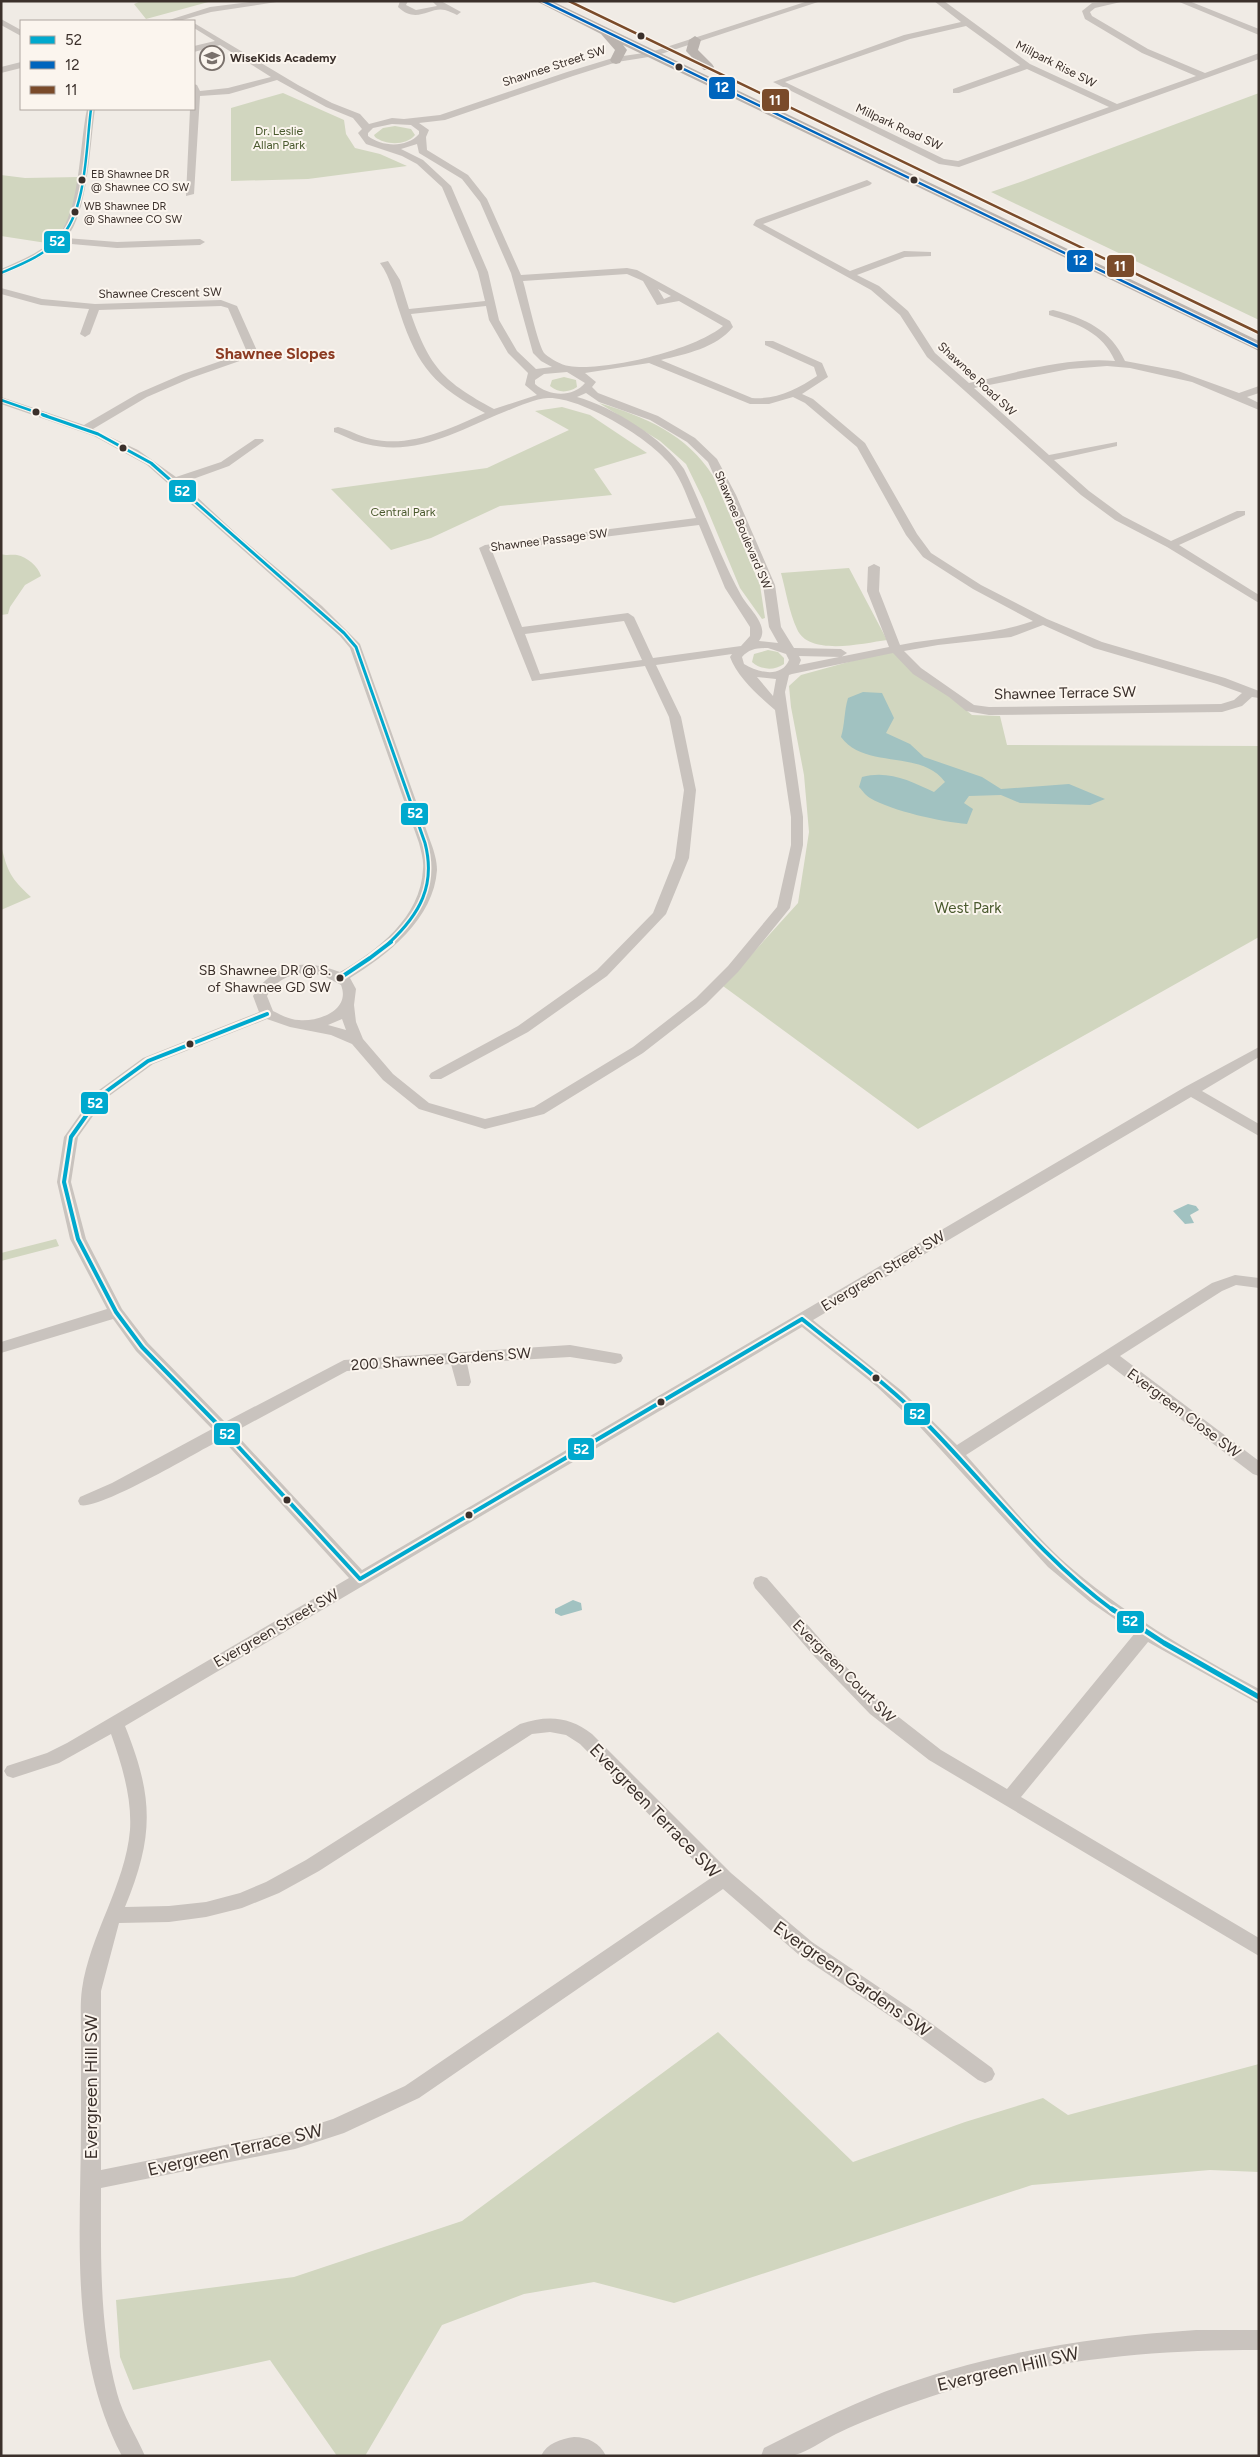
<svg xmlns="http://www.w3.org/2000/svg" width="1260" height="2457" font-family="Figtree,sans-serif">
	<style>
		.green { fill: #d1d6bf }
		.water { fill: #a1c2c1 }
		.lines { fill: none; stroke-linecap: round; stroke-linejoin: round }
		.street { fill: #c9c3be; fill-rule: evenodd }
		.secondary { fill: #bab3ae; fill-rule: evenodd }
		.bus-1-far3-casing { stroke: #fbf5ee; stroke-width: 5 }
		.bus-1-far2-casing { stroke: #fbf5ee; stroke-width: 6 }
		.bus-1-far1-casing { stroke: #fbf5ee; stroke-width: 8 }
		.bus-1-casing { stroke: #fbf5ee; stroke-width: 9 }
		.bus-2-casing { stroke: #fbf5ee; stroke-width: 5 }
		.bus-3-casing { stroke: #fbf5ee; stroke-width: 5 }
		.bus-1-far3 { stroke: #00a9ce; stroke-width: 2.5 }
		.bus-1-far2 { stroke: #00a9ce; stroke-width: 3 }
		.bus-1-far1 { stroke: #00a9ce; stroke-width: 4 }
		.bus-1 { stroke: #00a9ce; stroke-width: 5 }
		.bus-2 { stroke: #0065bd; stroke-width: 2.5 }
		.bus-3 { stroke: #7a4b2a; stroke-width: 2.5 }
		.bus-dot { fill: #3b302b; stroke: #fbf5ee; stroke-width: 2 }
		.labels { text-anchor: middle; dominant-baseline: central; stroke-width: 4; stroke-linejoin: round; paint-order: stroke }
		.far-bus-label { font-size: 11px; fill: #3b302b; stroke: #fbf5ee; text-anchor: start }
		.far-poi-label { font-size: 12px; font-weight: bold; fill: #3b302b; stroke: #fbf5ee; text-anchor: start }
		.far-street-label { font-size: 12px; fill: #3b302b; stroke: #fbf5ee }
		.far-park-label { font-size: 12px; fill: #4a5a2e; stroke: #fbf5ee }
		.bus-label { font-size: 14px; fill: #3b302b; stroke: #fbf5ee; text-anchor: end }
		.street-label { font-size: 15px; fill: #3b302b; stroke: #fbf5ee }
		.park-label { font-size: 15px; fill: #4a5a2e; stroke: #fbf5ee }
		.far-district-label { font-size: 16px; font-weight: bold; fill: #8c3b22; stroke: #fbf5ee }
		.near-street-label { font-size: 18px; fill: #3b302b; stroke: #fbf5ee }
		.line-badge { stroke: #fbf5ee; stroke-width: 2 }
		.badge-label { font-size: 14px; text-anchor: middle; font-weight: bold; fill: #fff }
	</style>
	<rect width="100%" height="100%" fill="#f0ebe5"/>
	<path class="green" d="M 141,1 L 212,1 L 146,19 L 134,4 Z
		M 283,93 L 344,120 L 346,134 L 355,148 L 380,154 L 407,166 L 308,179 L 231,181 L 231,108 Z
		M 1259,93 L 1259,320 L 991,192 L 1023,181 Z
		M 395,126 L 411,129 L 415,135 C 406,146 385,145 375,137 L 374,135 L 383,128 Z
		M 1,175 L 25,178 L 80,177 L 76,208 L 53,244 L 1,236 Z
		M 564,377 L 576,380 L 577,387 C 568,393 558,393 550,386 L 552,380 Z
		M 599,403 C 644,416 688,435 713,476 L 760,585 L 765,618 L 762,619 L 740,588 L 703,499 L 686,464 L 660,441 Z
		M 562,407 L 590,415 L 647,453 L 594,469 L 612,495 L 500,506 L 431,538 L 391,550 L 331,489 L 487,468 L 569,430 L 535,411 Z
		M 1,554 C 7,556 12,554 17,555 C 27,557 38,566 41,576 L 25,585 L 10,607 L 8,614 L 1,615 Z
		M 849,568 L 887,640 C 864,643 809,657 797,629 C 789,612 786,591 781,573 Z
		M 768,650 L 778,652 L 784,658 L 784,664 C 774,671 761,670 752,662 L 754,654 Z
		M 892,650 L 972,715 L 1000,716 L 1007,745 L 1259,746 L 1259,937 L 918,1129 L 723,986 L 798,903 L 809,832 L 804,775 L 791,707 L 789,686 L 801,675 Z
		M 1,845 C 8,873 10,877 31,897 L 1,910 Z
		M 56,1239 L 59,1246 L 1,1261 L 1,1253 Z
		M 718,2032 L 853,2162 L 965,2122 L 1043,2098 L 1068,2115 L 1259,2064 L 1259,2172 L 1210,2170 L 1032,2185 L 674,2303 L 594,2282 L 524,2294 L 442,2325 L 365,2456 L 337,2456 L 270,2360 L 133,2390 L 120,2357 L 116,2300 L 294,2277 L 462,2221 Z"/>
	<path class="water" d="M 863,692 L 882,693 L 894,718 L 886,733 L 910,744 L 924,757 L 982,777 L 1001,789 L 1069,784 L 1105,799 L 1090,805 L 1020,803 L 1001,795 L 969,796 L 964,803 L 973,809 L 967,824 C 942,822 892,811 870,798 C 866,796 862,790 859,787 L 862,777 C 889,770 910,781 934,792 L 945,782 C 921,749 865,770 841,737 C 845,724 844,711 848,698 Z
		M 1188,1204 L 1196,1206 L 1199,1210 L 1190,1215 L 1194,1223 L 1185,1224 L 1173,1211 Z
		M 573,1600 L 581,1603 L 582,1610 L 561,1616 L 555,1613 L 555,1609 Z"/>
	<g class="lines">
		<path class="street" d="M 258,1 L 283,1 L 211,12 L 179,21 L 166,21 L 210,7 Z
			M 400,1 L 408,1 L 406,5 L 416,10 L 437,6 L 432,1 L 441,1 L 461,12 L 457,15 C 453,13 449,11 445,10 C 430,6 417,25 398,7 Z
			M 808,1 L 821,1 L 655,56 L 617,62 L 573,76 L 445,120 L 419,123 L 429,130 L 426,137 L 427,150 L 468,175 L 487,199 L 521,275 L 627,268 L 637,270 L 730,321 L 733,327 C 716,348 686,354 661,360 L 752,398 C 776,400 798,389 817,376 L 814,367 L 765,345 L 765,341 L 773,341 L 822,363 L 828,377 L 802,394 L 813,399 L 865,443 L 917,534 L 931,553 L 981,585 L 1047,619 L 1102,642 L 1225,678 L 1259,691 L 1259,698 L 1252,697 L 1242,706 L 1222,712 L 989,715 L 966,711 L 949,697 L 913,674 L 893,653 L 792,674 L 789,675 L 785,692 L 803,817 L 803,845 L 790,908 L 738,972 L 706,1004 L 643,1053 L 544,1114 L 485,1129 L 419,1109 L 383,1080 L 352,1044 L 331,1035 L 290,1027 L 267,1019 L 153,1064 L 105,1099 L 78,1137 L 71,1182 L 86,1239 L 122,1309 L 148,1343 L 225,1422 L 344,1360 L 570,1345 L 621,1354 L 623,1358 L 621,1362 L 615,1364 L 570,1357 L 467,1363 L 471,1382 L 469,1386 L 457,1386 L 451,1364 L 347,1371 L 234,1432 L 362,1570 L 1185,1087 L 1259,1047 L 1259,1057 L 1202,1091 L 1259,1124 L 1259,1136 L 1191,1097 L 813,1320 L 902,1391 L 957,1445 L 1212,1283 L 1235,1275 L 1259,1278 L 1259,1288 L 1236,1285 L 1222,1291 L 1120,1356 L 1259,1461 L 1259,1476 L 1253,1474 L 1108,1364 L 966,1455 C 997,1490 1027,1527 1061,1559 C 1120,1612 1189,1651 1259,1689 L 1259,1704 L 1148,1642 L 1021,1797 L 1259,1938 L 1259,1956 L 929,1760 L 870,1714 L 814,1656 L 755,1588 L 753,1583 L 755,1578 L 761,1576 L 767,1578 L 826,1646 L 882,1704 L 941,1750 L 1007,1789 L 1135,1633 L 1090,1602 L 1048,1567 L 920,1427 L 876,1386 L 802,1327 L 125,1726 C 154,1798 154,1836 125,1907 L 169,1906 L 206,1902 L 240,1893 L 266,1882 L 306,1860 L 520,1724 C 547,1715 569,1716 592,1734 L 731,1873 L 812,1942 L 920,2015 L 992,2068 L 995,2074 L 992,2080 L 985,2083 L 978,2080 L 906,2027 L 798,1954 L 723,1889 L 419,2098 L 344,2133 L 295,2149 L 101,2188 C 101,2257 99,2326 117,2393 C 123,2416 136,2435 145,2456 L 122,2456 C 68,2353 81,2234 81,2122 C 81,2092 81,2061 81,2031 C 81,2017 80,2003 82,1989 C 90,1934 125,1886 130,1830 C 132,1798 122,1765 111,1734 L 59,1763 L 13,1778 L 7,1776 L 4,1771 L 7,1766 L 47,1753 L 67,1743 L 349,1578 L 222,1439 C 199,1451 98,1511 80,1505 L 78,1501 L 80,1497 L 112,1483 L 212,1429 L 136,1351 L 113,1319 L 1,1353 L 1,1342 L 107,1309 L 70,1239 L 57,1182 L 64,1137 L 95,1093 L 143,1058 L 259,1012 L 253,996 C 273,963 305,958 340,972 C 377,951 421,917 423,869 C 424,861 421,851 419,843 L 350,648 L 340,636 L 147,465 L 94,436 L 1,404 L 1,397 L 84,425 L 139,393 L 183,374 L 247,352 L 228,308 L 221,306 L 99,310 L 90,334 L 85,337 L 80,334 L 89,309 L 41,305 L 1,294 L 1,288 L 42,299 L 95,304 L 221,300 L 237,306 L 258,353 L 257,355 L 191,378 L 147,397 L 93,429 L 138,450 L 176,477 L 221,462 L 255,439 L 263,439 L 264,441 L 229,466 L 182,483 L 241,538 L 322,606 L 360,644 L 431,843 C 434,851 437,861 437,870 C 434,918 388,955 350,978 L 356,989 L 354,1005 L 356,1022 L 363,1039 L 393,1074 L 429,1103 L 485,1119 L 534,1107 L 633,1047 L 696,998 L 728,966 L 777,907 L 791,845 L 791,817 L 775,710 C 759,696 737,677 730,657 L 732,654 L 656,665 L 681,717 L 696,790 L 689,858 L 666,914 L 607,976 L 528,1032 L 441,1079 L 431,1079 L 429,1076 L 431,1073 L 518,1026 L 597,970 L 653,913 L 675,858 L 684,790 L 669,717 L 645,666 L 532,681 L 479,548 L 485,545 L 696,518 C 688,500 681,476 667,461 C 646,436 580,397 548,398 C 534,399 517,407 504,412 C 459,430 417,457 366,444 C 355,442 345,436 334,432 L 334,428 L 338,427 C 349,430 359,436 371,439 C 411,448 449,429 485,413 C 435,386 418,368 400,313 C 394,296 391,278 380,263 L 388,261 L 400,280 L 409,309 L 485,301 L 478,272 L 442,187 L 417,164 L 402,156 L 366,144 L 358,133 L 362,129 L 353,118 L 326,107 L 277,80 L 229,94 L 200,96 L 194,194 L 186,196 L 190,109 L 194,109 L 194,84 L 197,85 L 200,91 L 228,88 L 271,77 L 220,45 L 194,52 L 194,46 L 215,41 L 194,28 L 194,23 L 298,85 L 332,103 L 360,114 L 369,124 L 392,118 L 404,119 L 440,115 L 567,72 L 616,57 L 651,52 ZM 392,124 L 411,125 L 419,131 L 419,134 C 407,148 382,147 368,136 L 368,133 L 373,128 ZM 417,144 L 419,153 L 462,179 L 480,202 L 511,273 L 533,353 L 541,361 L 552,367 L 536,369 L 517,351 L 499,320 L 488,272 L 451,186 L 423,160 L 401,149 ZM 627,274 L 643,281 L 657,305 L 679,301 L 723,326 C 695,350 604,372 569,366 C 561,365 551,359 545,354 C 538,347 527,294 523,281 ZM 658,289 L 671,296 L 664,299 ZM 486,306 L 489,320 L 508,353 L 528,373 L 525,385 L 537,395 L 494,409 C 444,382 430,368 411,314 ZM 649,363 L 750,404 L 769,404 L 793,397 L 805,403 L 857,447 L 906,535 L 923,557 L 973,589 L 1033,621 C 991,636 944,636 900,645 L 879,591 L 880,567 L 874,564 L 868,567 L 867,591 L 889,647 L 799,665 L 801,660 L 799,656 L 841,657 L 847,653 L 841,649 L 794,648 L 781,627 L 775,585 L 736,495 L 717,459 L 695,438 L 658,416 L 598,393 L 592,387 L 596,382 L 585,373 ZM 567,372 L 585,383 C 573,398 548,396 535,384 L 535,380 L 544,374 ZM 586,393 L 599,402 L 650,420 L 687,442 L 708,462 L 763,585 L 769,627 L 778,643 L 759,641 C 771,626 747,607 741,595 C 719,555 704,510 684,469 C 663,438 613,407 577,397 ZM 699,525 L 725,588 L 750,627 L 750,636 L 741,646 L 653,658 L 634,617 L 628,613 L 522,627 L 492,551 ZM 624,621 L 642,660 L 540,674 L 525,634 ZM 1043,625 L 1094,648 L 1217,684 L 1242,693 L 1234,700 L 1221,704 L 989,707 L 974,705 L 921,668 L 904,651 L 938,645 L 1011,637 ZM 768,648 L 786,654 L 789,660 C 782,678 758,673 744,664 L 742,657 C 749,649 757,648 768,648 ZM 757,677 L 776,679 L 773,696 ZM 304,973 L 322,975 L 341,985 C 351,1010 319,1022 299,1020 C 290,1020 281,1015 273,1011 L 267,996 C 275,981 287,975 304,973 ZM 342,1019 L 346,1030 L 328,1025 ZM 550,1732 L 566,1735 L 580,1744 L 711,1878 L 405,2086 L 333,2119 L 295,2131 L 101,2170 L 101,1991 L 119,1923 L 169,1922 L 206,1917 L 242,1908 L 279,1893 L 319,1871 L 532,1734 Z
			M 934,1 L 944,1 L 1030,64 L 1117,104 L 1196,76 L 1142,53 L 1085,19 L 1082,11 L 1092,3 L 1125,1 L 1095,8 L 1090,12 L 1092,16 L 1148,49 L 1205,73 L 1259,53 L 1259,59 L 959,167 L 939,164 L 773,82 L 904,35 L 961,22 ZM 966,26 L 1020,65 L 953,89 L 953,93 L 959,93 L 1027,69 L 1109,107 L 958,161 L 944,159 L 785,82 L 910,39 Z
			M 1177,1 L 1189,1 L 1259,29 L 1259,35 Z
			M 1,19 L 21,30 L 21,36 L 1,25 Z
			M 21,62 L 21,68 L 1,73 L 1,67 Z
			M 87,109 L 95,109 C 90,142 88,214 66,238 L 117,242 L 200,239 L 205,242 L 200,245 L 117,248 L 60,243 L 39,258 L 1,276 L 1,269 C 22,260 49,249 62,230 C 80,203 80,141 87,109 Z
			M 867,180 L 872,183 L 870,185 L 763,224 L 850,271 L 904,251 L 931,252 L 931,256 L 905,257 L 857,275 L 879,286 L 908,311 L 935,353 L 969,383 C 1016,373 1065,357 1115,361 C 1102,332 1078,324 1049,315 L 1049,311 L 1053,310 C 1085,318 1111,330 1125,361 L 1178,371 L 1239,393 L 1259,386 L 1259,393 L 1247,397 L 1259,403 L 1259,410 L 1192,382 L 1130,368 L 1107,366 L 1069,369 L 974,388 L 1049,455 L 1117,442 L 1117,446 L 1054,460 L 1089,491 L 1123,516 L 1171,541 L 1237,511 L 1245,511 L 1245,515 L 1179,545 L 1259,595 L 1259,603 L 1167,547 L 1115,520 L 1081,495 L 927,357 L 900,315 L 871,290 L 753,225 L 756,220 Z
			M 1196,2330 L 1259,2330 L 1259,2350 C 1153,2350 1046,2359 945,2392 C 908,2404 871,2417 836,2434 C 822,2441 809,2451 795,2455 C 786,2457 771,2456 761,2456 L 764,2448 C 804,2428 843,2408 884,2392 C 985,2353 1089,2337 1196,2330 Z
			M 574,2437 C 588,2437 600,2443 606,2456 L 541,2456 C 547,2443 561,2439 574,2437 Z"/>
		<path class="secondary" d="M 536,1 L 552,1 L 1259,341 L 1259,351 L 623,45 L 627,50 L 620,63 L 616,64 L 612,63 L 610,60 L 615,50 L 601,34 Z
			M 695,36 L 701,40 L 698,50 L 712,64 L 714,67 L 712,70 L 704,70 L 686,51 L 689,40 Z"/>
		<defs>
			<path id="bus-1-far3" d="M 1,273 C 22,264 45,255 60,238 C 87,211 86,145 91,109
				M 1,400 L 47,416"/>
			<path id="bus-1-far2" d="M 43,415 L 98,434 L 151,463 L 344,633 L 356,647 L 425,843 C 436,885 420,914 389,943"/>
			<path id="bus-1-far1" d="M 340,978 L 370,958 L 391,942
				M 267,1014 L 148,1061 L 100,1096 L 71,1137 L 64,1182 L 78,1239 L 116,1312 L 142,1347 L 223,1430 L 360,1579
				M 802,1319 C 844,1353 889,1385 927,1424 C 991,1489 1038,1555 1114,1611
				M 360,1579 L 802,1319"/>
			<path id="bus-1" d="M 1112,1609 L 1164,1643 L 1259,1697"/>
			<path id="bus-2" d="M 543,1 L 1259,347"/>
			<path id="bus-3" d="M 569,1 L 1259,333"/>
		</defs>
		<use href="#bus-1-far3" class="bus-1-far3-casing"/>
		<use href="#bus-1-far2" class="bus-1-far2-casing"/>
		<use href="#bus-1-far1" class="bus-1-far1-casing"/>
		<use href="#bus-1" class="bus-1-casing"/>
		<use href="#bus-2" class="bus-2-casing"/>
		<use href="#bus-3" class="bus-3-casing"/>
		<use href="#bus-1-far3" class="bus-1-far3"/>
		<use href="#bus-1-far2" class="bus-1-far2"/>
		<use href="#bus-1-far1" class="bus-1-far1"/>
		<use href="#bus-1" class="bus-1"/>
		<use href="#bus-2" class="bus-2"/>
		<use href="#bus-3" class="bus-3"/>
	</g>
	<defs>
		<symbol id="school-ring" viewBox="-11 -11 22 22"><circle r="9.5" fill="#fbf5ee" stroke="#7a716c" stroke-width="1.5"/><path d="M0-5L7-2L0 1L-7-2ZM-4 1L0 2.5L4 1V4Q0 6-4 4Z" fill="#7a716c"/></symbol>
	</defs>
	<g fill-rule="evenodd">
		<use href="#school-ring" x="198" y="44" width="28" height="28"/>
	</g>
	<g class="bus-dot">
		<circle cx="641" cy="36" r="4.5"/>
		<circle cx="679" cy="67" r="4.5"/>
		<circle cx="82" cy="180" r="4.5"/>
		<circle cx="914" cy="180" r="4.5"/>
		<circle cx="75" cy="212" r="4.5"/>
		<circle cx="36" cy="412" r="4.5"/>
		<circle cx="123" cy="448" r="4.5"/>
		<circle cx="340" cy="978" r="4.5"/>
		<circle cx="190" cy="1044" r="4.5"/>
		<circle cx="876" cy="1378" r="4.5"/>
		<circle cx="661" cy="1402" r="4.5"/>
		<circle cx="287" cy="1500" r="4.5"/>
		<circle cx="469" cy="1515" r="4.5"/>
	</g>
	<g class="labels">
		<g class="far-bus-label">
			<text x="91" y="174">EB Shawnee DR<tspan x="91" dy="13">@ Shawnee CO SW</tspan></text>
			<text x="84" y="206">WB Shawnee DR<tspan x="84" dy="13">@ Shawnee CO SW</tspan></text>
		</g>
		<g class="far-poi-label">
			<text x="230" y="58">WiseKids Academy</text>
		</g>
		<g class="far-street-label">
			<text transform="translate(1056 64) rotate(27)">Millpark Rise SW</text>
			<text transform="translate(554 66) rotate(-18)">Shawnee Street SW</text>
			<text transform="translate(899 127) rotate(25)">Millpark Road SW</text>
			<text transform="translate(160 293) rotate(-1)">Shawnee Crescent SW</text>
			<text transform="translate(977 379) rotate(43)">Shawnee Road SW</text>
			<text transform="translate(743 530) rotate(67)">Shawnee Boulevard SW</text>
			<text transform="translate(549 540) rotate(-7)">Shawnee Passage SW</text>
		</g>
		<g class="far-park-label">
			<text x="279" y="131">Dr. Leslie<tspan x="279" dy="14">Allan Park</tspan></text>
			<text x="403" y="512">Central Park</text>
		</g>
		<g class="bus-label">
			<text x="331" y="970">SB Shawnee DR @ S.<tspan x="331" dy="17">of Shawnee GD SW</tspan></text>
		</g>
		<g class="street-label">
			<text transform="translate(1065 693) rotate(-1)">Shawnee Terrace SW</text>
			<text transform="translate(883 1271) rotate(-31)">Evergreen Street SW</text>
			<text transform="translate(441 1359) rotate(-4)">200 Shawnee Gardens SW</text>
			<text transform="translate(1184 1413) rotate(37)">Evergreen Close SW</text>
			<text transform="translate(276 1628) rotate(-30)">Evergreen Street SW</text>
			<text transform="translate(844 1671) rotate(45)">Evergreen Court SW</text>
		</g>
		<g class="park-label">
			<text x="968" y="908">West Park</text>
		</g>
		<g class="far-district-label">
			<text x="275" y="353">Shawnee Slopes</text>
		</g>
		<g class="near-street-label">
			<text transform="translate(655 1811) rotate(46)">Evergreen Terrace SW</text>
			<text transform="translate(852 1979) rotate(35)">Evergreen Gardens SW</text>
			<text transform="translate(91 2087) rotate(-90)">Evergreen Hill SW</text>
			<text transform="translate(235 2150) rotate(-13)">Evergreen Terrace SW</text>
			<text transform="translate(1008 2369) rotate(-13)">Evergreen Hill SW</text>
		</g>
	</g>
	<g class="line-badge">
		<rect x="708" y="76" width="28" height="24" rx="5" fill="#0065bd"/>
		<rect x="761" y="88" width="29" height="24" rx="5" fill="#7a4b2a"/>
		<rect x="43" y="230" width="28" height="24" rx="5" fill="#00a9ce"/>
		<rect x="1066" y="249" width="28" height="24" rx="5" fill="#0065bd"/>
		<rect x="1106" y="254" width="29" height="24" rx="5" fill="#7a4b2a"/>
		<rect x="168" y="479" width="29" height="24" rx="5" fill="#00a9ce"/>
		<rect x="400" y="802" width="29" height="24" rx="5" fill="#00a9ce"/>
		<rect x="80" y="1091" width="29" height="24" rx="5" fill="#00a9ce"/>
		<rect x="903" y="1402" width="28" height="24" rx="5" fill="#00a9ce"/>
		<rect x="213" y="1422" width="28" height="24" rx="5" fill="#00a9ce"/>
		<rect x="567" y="1437" width="28" height="24" rx="5" fill="#00a9ce"/>
		<rect x="1116" y="1610" width="29" height="24" rx="5" fill="#00a9ce"/>
	</g>
	<g class="badge-label">
		<text x="722" y="92">12</text>
		<text x="775" y="105">11</text>
		<text x="57" y="246">52</text>
		<text x="1080" y="265">12</text>
		<text x="1120" y="271">11</text>
		<text x="182" y="496">52</text>
		<text x="415" y="818">52</text>
		<text x="95" y="1108">52</text>
		<text x="917" y="1419">52</text>
		<text x="227" y="1439">52</text>
		<text x="581" y="1454">52</text>
		<text x="1130" y="1626">52</text>
	</g>
	<rect width="1260" height="2457" fill="none" stroke="#3b302b" stroke-width="5"/>
	<rect x="20" y="20" width="175" height="90" fill="#fbf5ee" stroke="#aea6a0"/>
	<rect x="30" y="36" width="25" height="8" fill="#00a9ce" stroke="#aea6a0"/>
	<text x="65" y="45" font-size="15" fill="#3b302b">52</text>
	<rect x="30" y="61" width="25" height="8" fill="#0065bd" stroke="#aea6a0"/>
	<text x="65" y="70" font-size="15" fill="#3b302b">12</text>
	<rect x="30" y="86" width="25" height="8" fill="#7a4b2a" stroke="#aea6a0"/>
	<text x="65" y="95" font-size="15" fill="#3b302b">11</text>
</svg>
